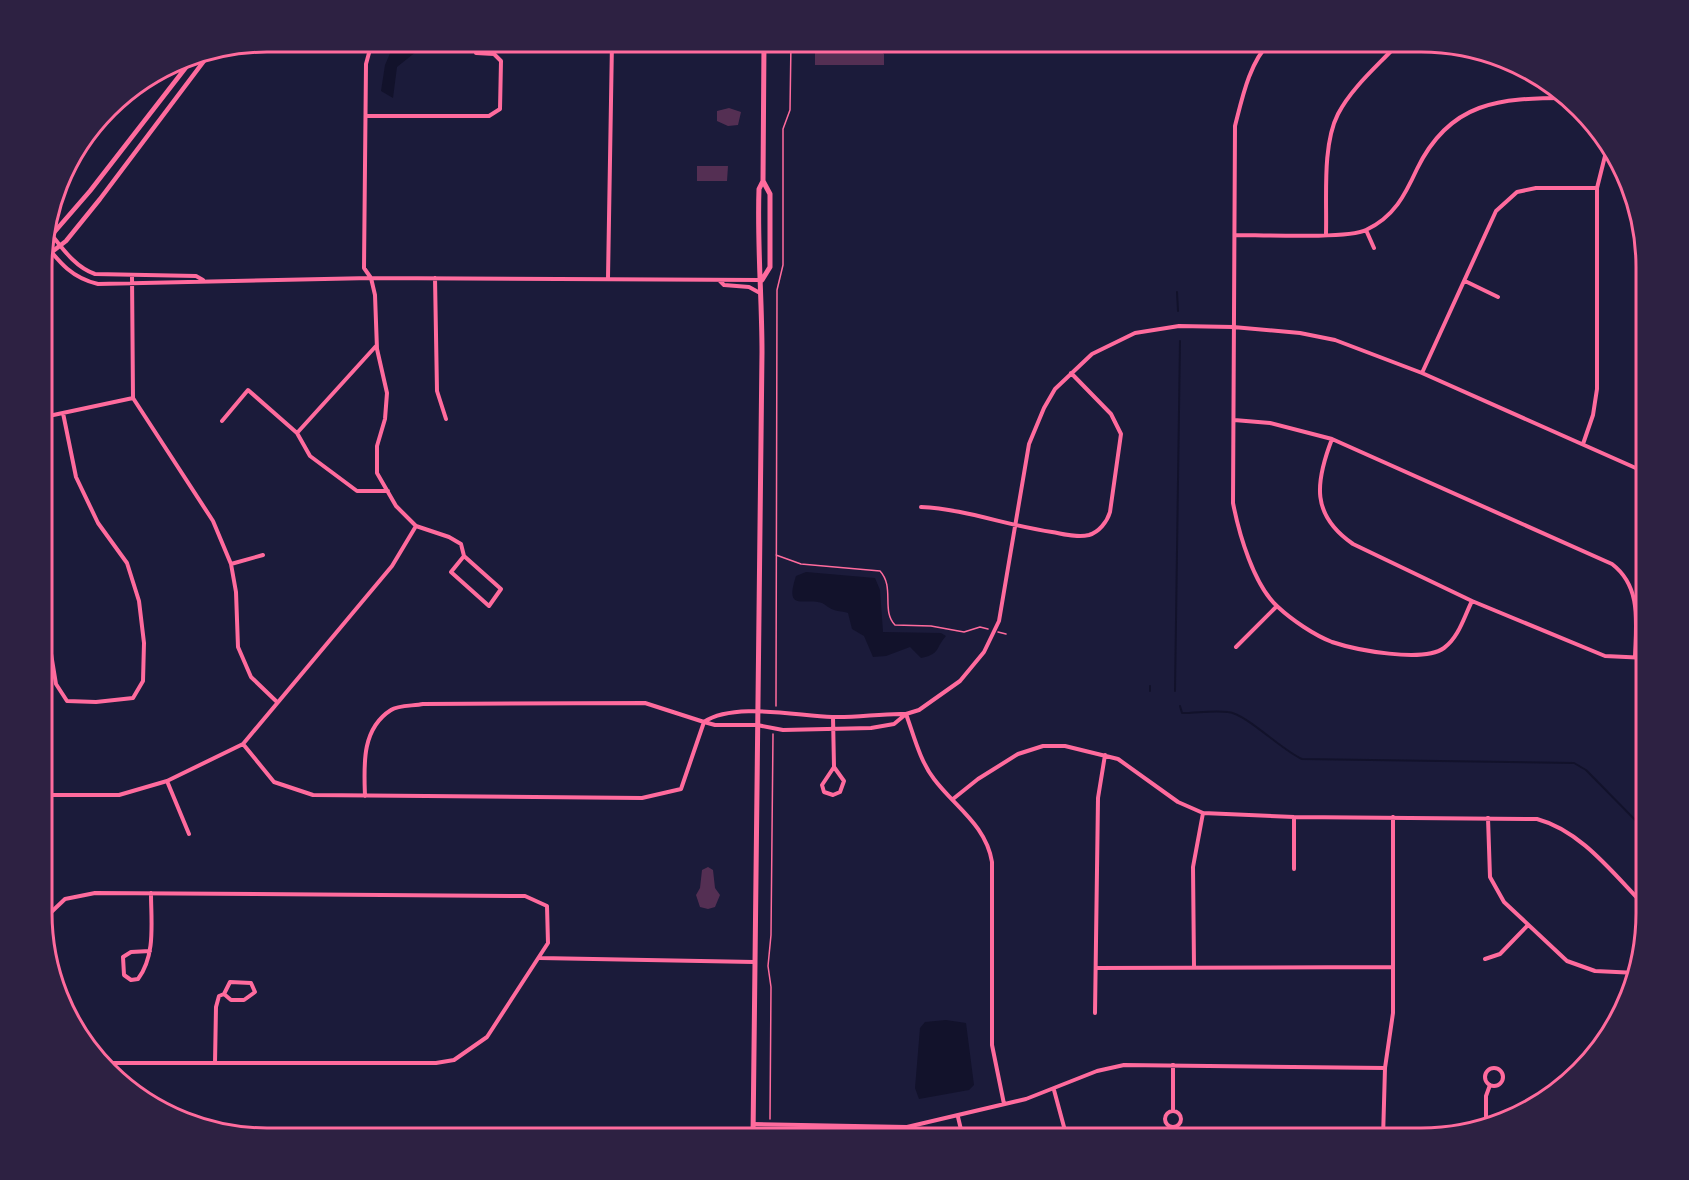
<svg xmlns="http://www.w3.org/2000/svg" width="1689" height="1180" font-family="'Open Sans',sans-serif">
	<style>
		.water { fill: #12122b }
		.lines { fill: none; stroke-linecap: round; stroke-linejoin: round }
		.stream { stroke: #12122b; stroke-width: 2 }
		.building { fill: #542f53 }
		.path { stroke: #ff6b9d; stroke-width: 1.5 }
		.minor { stroke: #ff6b9d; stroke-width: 4 }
		.secondary { stroke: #ff6b9d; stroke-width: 4.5 }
		.primary { stroke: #ff6b9d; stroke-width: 5 }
		.rim { fill: none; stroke: #ff6b9d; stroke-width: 3 }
	</style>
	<rect width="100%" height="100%" fill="#1b1b3a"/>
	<path class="water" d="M 395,42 L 417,43 L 417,51 L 397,67 L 393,98 L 381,91 L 385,65 Z
		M 806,572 L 875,578 L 880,590 L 883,632 L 941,633 L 946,636 C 935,648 941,654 921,658 L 910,647 L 886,656 L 873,657 L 864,636 L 852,629 L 848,613 C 843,611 839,612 834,610 C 830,609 826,605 822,603 C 804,597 784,613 796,576 Z
		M 946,1020 L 966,1023 L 974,1085 L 969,1090 L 919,1099 L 915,1088 L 920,1028 L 925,1022 Z"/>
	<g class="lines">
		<path class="stream" d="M 1177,292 L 1178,311
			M 1150,686 L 1150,691
			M 1175,691 L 1180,341
			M 1180,706 L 1182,713 C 1197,713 1213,710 1228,712 C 1247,714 1281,750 1302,759 L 1574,763 L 1586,770 L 1647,832"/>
	</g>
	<path class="building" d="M 815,42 L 897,42 L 893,46 L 890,42 L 881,51 L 884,54 L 884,65 L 815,65 Z
		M 999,42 L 1040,42 L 1040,49 L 999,49 Z
		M 729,108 L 741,112 L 738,125 L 728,126 L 717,121 L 717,111 Z
		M 697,166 L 728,166 L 727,181 L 697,181 Z
		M 708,867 L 713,870 L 715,888 L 720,895 L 715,907 L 708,909 L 700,907 L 696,895 L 700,888 L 702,870 Z"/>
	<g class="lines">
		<path class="path" d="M 776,555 L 801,564 L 880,571 C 895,587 881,611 895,625 L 931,626 L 964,632 L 980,627 L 988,629
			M 998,632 L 1006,634
			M 776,706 L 777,290 L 783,265 L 783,129 L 790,110 L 791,42
			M 770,1119 L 771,987 L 768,966 L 771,935 L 773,734
			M 770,1138 L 770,1130"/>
		<path class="minor" d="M 372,42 L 366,64 L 364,268 L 371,278 L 375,295 L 377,349 L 387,393 L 385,419 L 377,446 L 377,473 L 396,506 L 416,526 L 449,537 L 461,544 L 464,556 L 501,589 L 489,606 L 451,572 L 464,556
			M 1255,42 L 1261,51
			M 1270,42 C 1249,63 1242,99 1235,126 L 1233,503 C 1239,534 1254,586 1278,607 C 1292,620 1314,635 1332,642 C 1356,650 1423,663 1444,648 C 1459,637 1464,617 1472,601
			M 366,116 L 489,116 L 500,109 L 501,61 L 494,54 L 476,53 L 475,42
			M 47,229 C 61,246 74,267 95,274 L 196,276 L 203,280
			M 1366,230 L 1374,248
			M 1326,234 C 1327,198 1322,145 1338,114 C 1351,89 1374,69 1393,49
			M 1235,235 C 1260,235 1348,239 1366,230 C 1394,217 1405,195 1417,169 C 1450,101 1500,98 1567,98
			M 44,243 C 60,263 72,278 98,284 L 371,278 L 761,280
			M 132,275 L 133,398 L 213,521 L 231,564 L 236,592 L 238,647 L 251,677 L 276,701
			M 435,278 L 437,391 L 446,419
			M 608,278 L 612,42
			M 720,281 L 724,285 L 749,287 L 760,293
			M 1465,281 L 1498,297
			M 1422,373 L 1496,211 L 1517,192 L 1536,188 L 1597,188
			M 44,417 L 133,398
			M 1234,420 L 1270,423 L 1332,439 L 1612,564 C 1642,587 1636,623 1635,657
			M 222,421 L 248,390 L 297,433 L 310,456 L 357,491 L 388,491
			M 297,433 L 376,346
			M 1332,439 C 1315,483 1311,515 1353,544 L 1472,601 L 1605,656 L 1647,658
			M 1583,444 L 1593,415 L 1597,389 L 1597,188 L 1607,148
			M 921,507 C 965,509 1008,526 1052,532 C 1064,534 1077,538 1089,535 C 1099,532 1107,522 1110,512 L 1121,434 L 1111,414 L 1071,373
			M 231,564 L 263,555
			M 44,611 L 56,684 L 67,701 L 96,702 L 133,698 L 143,681 L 144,643 L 139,601 L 127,563 L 98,523 L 76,477 L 63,413
			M 1236,647 L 1276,607
			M 906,714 C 882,713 857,718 832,717 C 797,716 734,702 704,722 L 715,725 L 757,725 L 783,730 L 871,728 L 894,724 L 906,714 L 919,710 L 960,681 L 984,652 L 999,621 L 1029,444 L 1044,408 L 1055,389 L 1092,354 L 1135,333 L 1179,326 L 1233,327 L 1300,333 L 1335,340 L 1422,373 L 1647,473
			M 906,714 C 914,736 920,761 934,779 C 955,807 986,825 992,862 L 992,1045 L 1004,1104
			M 833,717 L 834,767 L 844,781 L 840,792 L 833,795 L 824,792 L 822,785 L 834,767
			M 243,744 L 274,782 L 313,795 L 642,798 L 681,789 L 704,722 L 645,703 L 423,704 C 414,706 398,705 391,710 C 361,729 364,766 365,796
			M 167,781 L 189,834
			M 44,795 L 119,795 L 167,781 L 243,744 L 392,566 L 416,526
			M 953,799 L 978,779 L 1018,754 L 1043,746 L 1065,746 L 1118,759 L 1178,802 L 1203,813 L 1294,817 L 1537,819 C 1582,831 1614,875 1647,908
			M 1294,817 L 1294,869
			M 1488,818 L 1490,877 L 1504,902 L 1567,961 L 1595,971 L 1637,973
			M 44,919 L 65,899 L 95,893 L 525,896 L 547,906 L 548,943 L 487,1037 L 454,1060 L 436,1063 L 105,1063
			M 150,951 L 131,952 L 123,957 L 124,975 L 131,980 L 138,979 C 156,955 151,922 151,893
			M 540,958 L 754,962
			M 1485,959 L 1500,954 L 1528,925
			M 1194,967 L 1193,867 L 1203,813
			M 1096,968 L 1392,967
			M 1095,1013 L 1098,798 L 1105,755
			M 69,1017 L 73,1021 L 73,1026
			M 79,1033 L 82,1036
			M 215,1063 L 216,1007 L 219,996 L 224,994 L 230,982 L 251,983 L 255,992 L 244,1000 L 231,1000 L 224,994
			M 1173,1065 L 1173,1111
			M1485 1077a9 9 0 1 1 18 0a9 9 0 1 1-18 0Z
			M 1054,1090 L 1067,1138
			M1165 1119a8 8 0 1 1 16 0a8 8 0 1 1-16 0Z
			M 958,1117 L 963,1138
			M 1486,1123 L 1486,1096 L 1490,1085
			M 753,1124 L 907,1127 L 1026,1099 L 1097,1071 L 1124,1065 L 1385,1068
			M 1383,1131 L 1452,1131
			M 822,1138 L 822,1126
			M 1383,1138 L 1385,1068 L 1393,1013 L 1393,817"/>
		<path class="secondary" d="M 44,244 L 90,191 L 194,57
			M 44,258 L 66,241 L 100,199 L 210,53"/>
		<path class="primary" d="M 762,280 L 770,267 L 770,194 L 763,181
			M 753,1138 L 762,352 C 762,298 757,244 759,189 L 763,181 L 764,42"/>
	</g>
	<path d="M0 0H1689V1180H0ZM267 52H1421A215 215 0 0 1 1636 267V913A215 215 0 0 1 1421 1128H267A215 215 0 0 1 52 913V267A215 215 0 0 1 267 52Z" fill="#2d2142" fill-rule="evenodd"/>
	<path class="rim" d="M267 52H1421A215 215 0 0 1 1636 267V913A215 215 0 0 1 1421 1128H267A215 215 0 0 1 52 913V267A215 215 0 0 1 267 52Z"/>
</svg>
